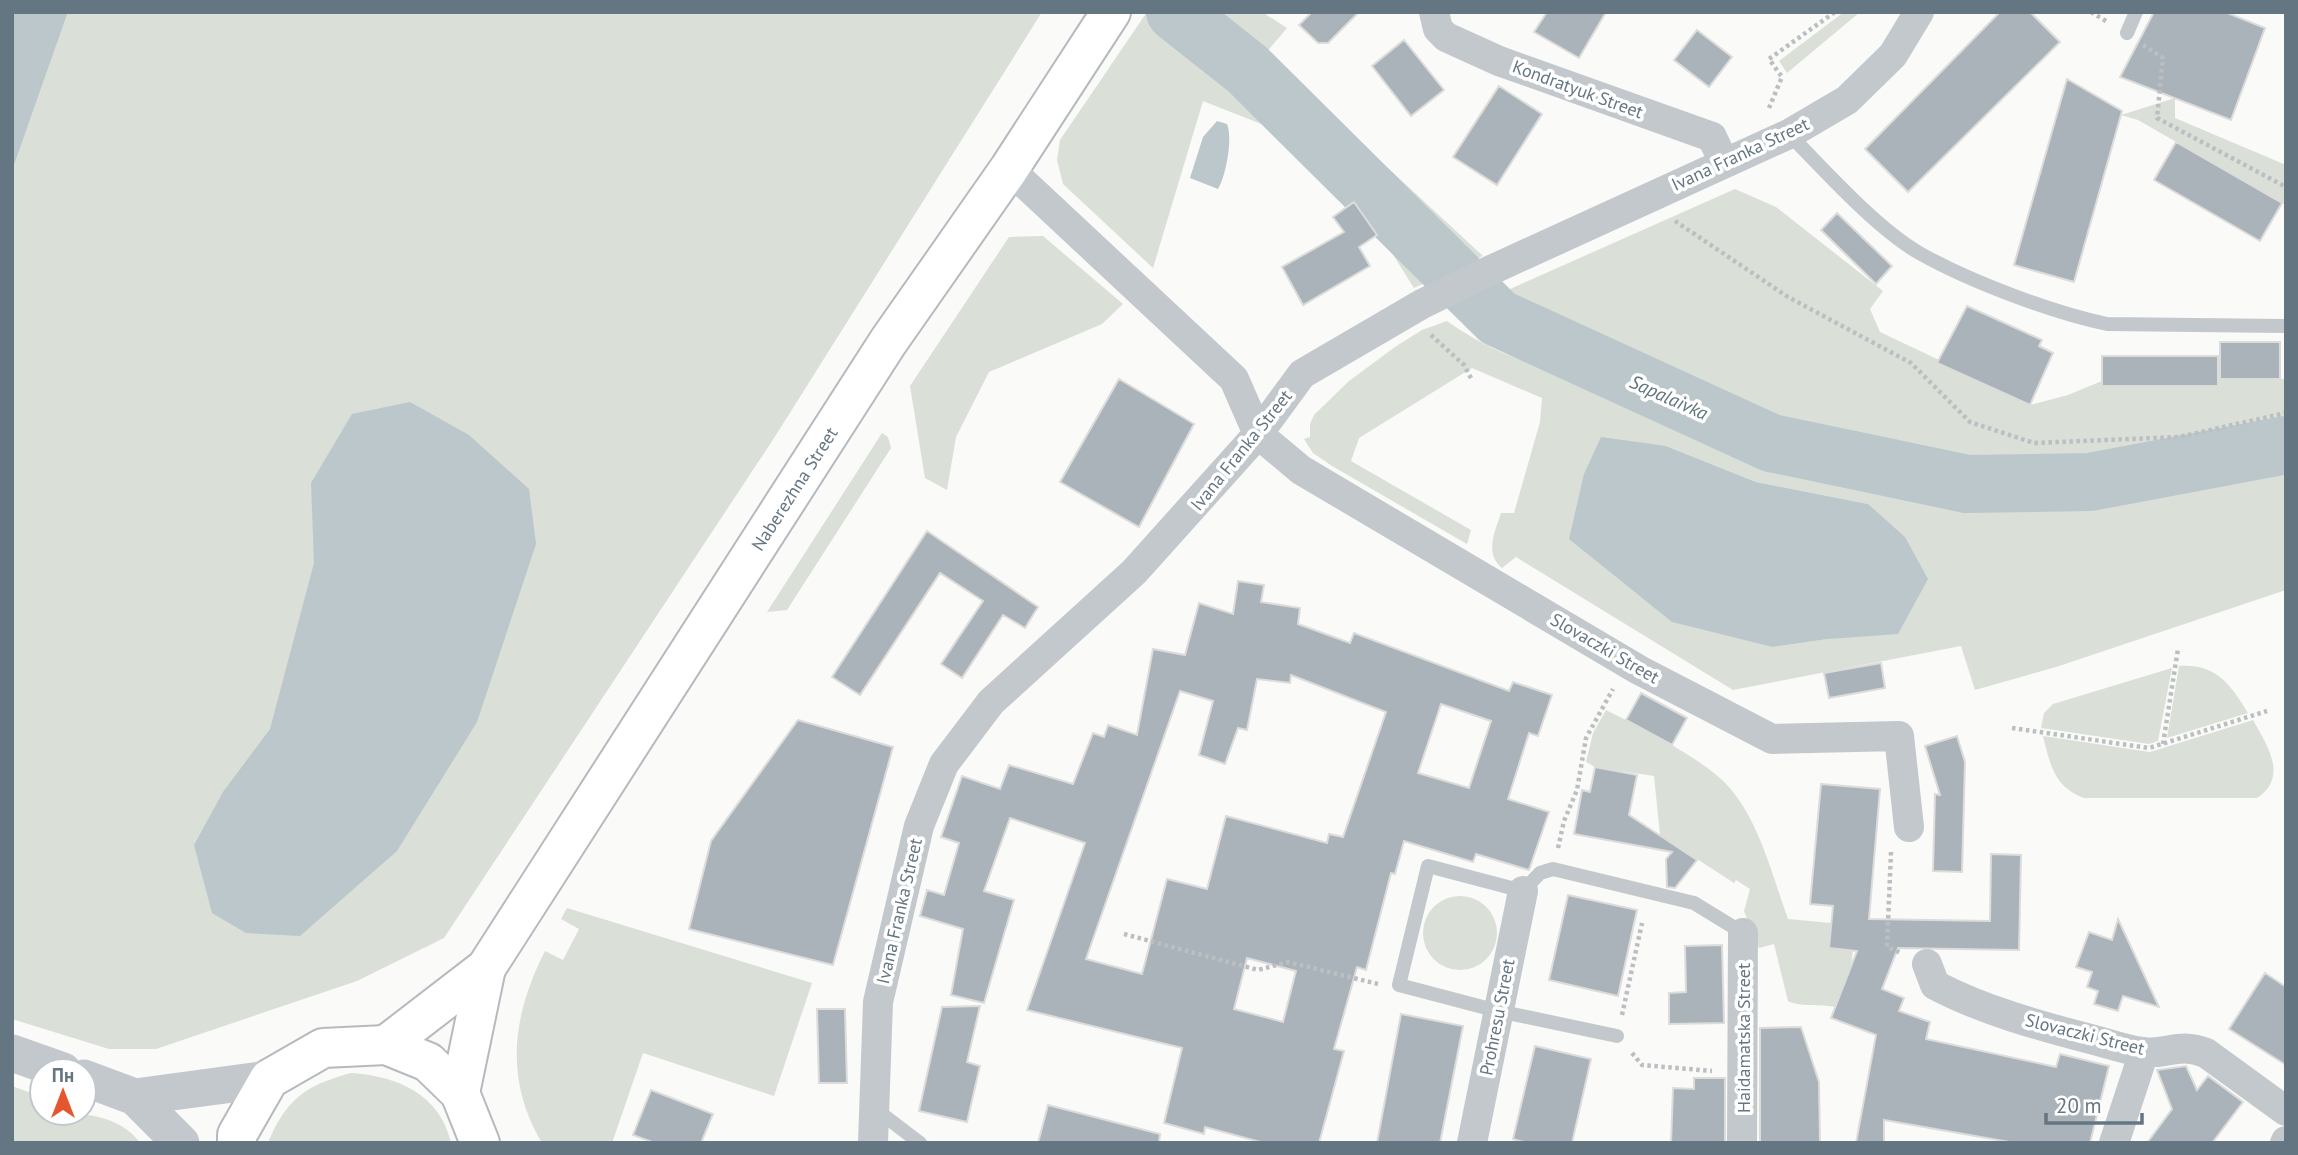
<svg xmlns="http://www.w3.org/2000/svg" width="2298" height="1155" font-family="'PT Sans',sans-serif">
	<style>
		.green { fill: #dadfd7; fill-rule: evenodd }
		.water { fill: #bbc7cb }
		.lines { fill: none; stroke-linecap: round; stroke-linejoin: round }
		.river { stroke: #bbc7cb; stroke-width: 58 }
		.building { fill: #aab3b9; stroke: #dcdcda; stroke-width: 2; fill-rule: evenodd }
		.primary-casing { stroke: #b5babe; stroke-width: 42 }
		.path { stroke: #bbbfc2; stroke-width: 4.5; stroke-dasharray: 3.5 3.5; stroke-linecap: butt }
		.service { stroke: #c3c8cc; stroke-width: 14 }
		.minor { stroke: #c3c8cc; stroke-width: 30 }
		.tertiary { stroke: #c3c8cc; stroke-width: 37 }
		.primary { stroke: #fff; stroke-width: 38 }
		.labels { text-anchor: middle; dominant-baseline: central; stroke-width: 7; stroke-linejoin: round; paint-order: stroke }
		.street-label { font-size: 18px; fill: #657683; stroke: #fff }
		.water-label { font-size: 19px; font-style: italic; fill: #60757c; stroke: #fff }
	</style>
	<rect width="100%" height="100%" fill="#fafaf8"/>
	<path class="green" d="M 68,12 L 1042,12 L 776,435 L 444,938 L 357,981 L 156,1049 L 109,1049 L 12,1019 L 12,171 Z
		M 1147,12 L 1262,12 L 1287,28 L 1265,54 L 1483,256 L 1414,288 L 1351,188 L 1274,129 L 1203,101 L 1153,268 L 1063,184 L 1057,160 L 1060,140 Z
		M 1844,12 L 1860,12 L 1787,73 L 1779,61 Z
		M 2175,98 L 2175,118 L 2286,165 L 2286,205 L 2138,120 L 2121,115 Z
		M 1735,189 L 1776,207 L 1883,291 L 1870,309 L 1880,332 L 1939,360 L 1941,365 L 2030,405 L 2068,395 L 2102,381 L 2218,386 L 2218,379 L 2286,379 L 2286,590 L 2056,667 L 1975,690 L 1961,646 L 1733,690 L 1516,557 L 1502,568 C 1484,553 1495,532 1501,513 L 1514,513 L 1540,422 L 1542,398 L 1472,368 L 1359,438 L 1351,461 L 1471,530 L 1467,544 L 1332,466 L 1313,453 L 1304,439 L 1310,437 L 1310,424 L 1314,415 L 1349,381 L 1395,347 L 1422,330 L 1447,321 C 1487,350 1531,365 1578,379 L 1595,340 L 1523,311 L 1501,293 ZM 1666,446 L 1756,482 L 1868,504 L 1828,639 L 1773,647 Z
		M 1043,236 L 1123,304 L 1102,324 L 989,372 L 956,437 L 947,490 L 925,478 L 910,386 L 1009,237 Z
		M 882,433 L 888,437 L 891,448 L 787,610 L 767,612 Z
		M 2179,666 C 2216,663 2231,685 2248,713 L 2167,738 Z
		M 2172,668 L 2158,741 L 2149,744 L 2041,728 L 2044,713 L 2053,704 Z
		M 1606,710 C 1640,727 1704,759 1729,787 C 1760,823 1772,875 1788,919 L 1831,923 L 1829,948 L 1853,950 L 1851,966 L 1835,1007 C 1822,1004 1798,1007 1788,1001 L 1774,944 L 1759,948 L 1744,911 L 1750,889 L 1736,880 L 1734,883 L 1660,835 L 1654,776 L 1595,767 L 1586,762 L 1593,733 Z
		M 2253,720 C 2267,745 2289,777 2257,798 L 2084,798 C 2054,787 2050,764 2043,736 L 2150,752 Z
		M1423 933a37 37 0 1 1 74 0a37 37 0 1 1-74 0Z
		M 567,908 L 812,983 L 774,1096 L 643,1053 L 612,1143 L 542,1143 C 504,1079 512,1016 545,951 L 563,960 L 579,929 L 561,919 Z
		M 351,1073 C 397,1076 440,1094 451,1143 L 268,1143 C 286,1099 306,1085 351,1073 Z
		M 12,1086 L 42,1097 L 42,1113 C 76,1113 118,1112 140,1143 L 12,1143 Z"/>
	<path class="water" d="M 12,12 L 68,12 L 12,171 Z
		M 1217,121 L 1227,124 C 1233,138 1226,176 1218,189 L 1190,178 L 1203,137 Z
		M 410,402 L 469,435 L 529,489 L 536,544 L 477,722 L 397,851 L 300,936 L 246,933 L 212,913 L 194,845 L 223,792 L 270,729 L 314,563 L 311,483 L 352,414 Z
		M 1601,437 L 1666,446 L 1756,482 L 1868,504 L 1905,537 L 1928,579 L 1898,634 L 1828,639 L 1773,647 L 1672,622 L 1569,539 L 1584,474 Z"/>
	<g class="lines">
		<path class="river" d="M 1175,12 L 1247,69 L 1498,318 L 1771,443 L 1967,484 L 2090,482 L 2286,445"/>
	</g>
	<path class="building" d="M 1312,12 L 1359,12 L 1328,43 L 1318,43 L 1299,25 Z
		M 1547,12 L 1606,12 L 1579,58 L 1534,32 Z
		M 2000,12 L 2030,12 L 2060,42 L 1908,192 L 1865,149 Z
		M 2154,12 L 2225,12 L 2265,28 L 2231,120 L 2120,77 Z
		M 1697,30 L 1732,57 L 1709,87 L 1674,60 Z
		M 1404,40 L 1444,90 L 1411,116 L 1372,66 Z
		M 2067,79 L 2122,111 L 2074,282 L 2014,265 Z
		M 1499,86 L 1542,114 L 1497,185 L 1453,157 Z
		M 2176,142 L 2282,203 L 2260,241 L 2154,180 Z
		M 1354,202 L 1377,235 L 1359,247 L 1370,266 L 1303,305 L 1282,267 L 1344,232 L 1333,217 Z
		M 1837,213 L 1892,266 L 1876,284 L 1821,230 Z
		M 1967,306 L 2042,340 L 2039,346 L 2053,353 L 2030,405 L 1937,363 Z
		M 2220,342 L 2280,342 L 2280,379 L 2220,379 Z
		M 2102,356 L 2218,356 L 2218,386 L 2102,386 Z
		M 1119,379 L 1194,424 L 1139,527 L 1060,482 Z
		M 927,531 L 1038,607 L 1025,628 L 1003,615 L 962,678 L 941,664 L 983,601 L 940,573 L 860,695 L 832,677 Z
		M 1238,581 L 1264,585 L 1261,602 L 1300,608 L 1298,624 L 1350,643 L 1354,633 L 1509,691 L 1513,682 L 1552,695 L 1538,736 L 1529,733 L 1508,799 L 1549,812 L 1529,870 L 1476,854 L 1473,862 L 1404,841 L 1395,874 L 1391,873 L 1366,970 L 1357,967 L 1334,1049 L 1344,1051 L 1319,1143 L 1264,1143 L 1205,1127 L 1204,1134 L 1164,1123 L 1182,1048 L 1027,1010 L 1085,843 L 1010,818 L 984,891 L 1014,900 L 984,1003 L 951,995 L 963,929 L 920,916 L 927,890 L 944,895 L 959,843 L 941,837 L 962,776 L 1000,789 L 1009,765 L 1073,784 L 1093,733 L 1104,737 L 1108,725 L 1137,735 L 1153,649 L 1185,655 L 1199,603 L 1233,614 ZM 1291,675 L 1386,712 L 1343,837 L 1329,834 L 1327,843 L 1226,816 L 1207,889 L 1167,879 L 1142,974 L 1086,959 L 1180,691 L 1213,701 L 1199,755 L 1225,764 L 1238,728 L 1247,730 L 1257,679 L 1290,683 ZM 1441,704 L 1491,721 L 1469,788 L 1418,773 ZM 1247,958 L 1296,971 L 1283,1022 L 1234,1009 Z
		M 1881,663 L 1885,688 L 1829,698 L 1824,673 Z
		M 1641,693 L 1687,718 L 1672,745 L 1626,720 Z
		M 798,720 L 893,747 L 833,965 L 689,929 L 711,841 Z
		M 1957,736 L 1965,762 L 1962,872 L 1933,871 L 1935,794 L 1940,795 L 1925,746 Z
		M 1595,767 L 1637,775 L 1629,815 L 1697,860 L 1675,888 L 1667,887 L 1666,859 L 1672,852 L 1574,834 L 1582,790 L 1590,792 Z
		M 1821,784 L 1880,789 L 1869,919 L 1990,921 L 1991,854 L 2021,855 L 2019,950 L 1898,948 L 1882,989 L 1904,998 L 1899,1011 L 1930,1022 L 1926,1039 L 2056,1067 L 2060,1054 L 2109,1066 L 2090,1143 L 2015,1143 L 1884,1120 L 1884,1143 L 1856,1143 L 1876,1035 L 1831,1018 L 1857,951 L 1829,948 L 1833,906 L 1810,904 Z
		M 1568,895 L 1637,910 L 1618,996 L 1549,980 Z
		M 2118,919 L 2159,1007 L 2123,996 L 2118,1011 L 2094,1004 L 2098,991 L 2087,987 L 2092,972 L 2076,967 L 2089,932 L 2112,940 Z
		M 1722,945 L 1724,1023 L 1669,1024 L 1669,993 L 1686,992 L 1685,946 Z
		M 2265,973 L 2286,987 L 2286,1065 L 2229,1029 Z
		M 980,1006 L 967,1062 L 980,1066 L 967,1122 L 919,1111 L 942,1007 Z
		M 817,1009 L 845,1009 L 847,1083 L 819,1083 Z
		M 1401,1014 L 1463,1026 L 1440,1143 L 1377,1143 Z
		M 1801,1027 L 1819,1082 L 1820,1143 L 1760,1143 L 1760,1028 Z
		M 1535,1046 L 1591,1059 L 1572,1143 L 1528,1143 L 1513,1139 Z
		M 2186,1066 L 2197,1090 L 2208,1076 L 2243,1102 L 2212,1143 L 2147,1143 L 2172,1109 L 2157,1070 Z
		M 1694,1078 L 1725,1078 L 1725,1143 L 1671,1143 L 1673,1088 L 1694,1089 Z
		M 651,1090 L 713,1114 L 701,1143 L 655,1143 L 633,1135 Z
		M 1048,1105 L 1160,1134 L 1159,1143 L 1038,1143 Z"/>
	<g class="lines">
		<defs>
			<g id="primary">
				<path id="s1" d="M 386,1045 L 486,968 L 888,342 L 1009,169 L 1111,12"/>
				<path d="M 460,1093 L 486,968"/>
				<path d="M 237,1143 L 237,1135 L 269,1079 L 323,1048 L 386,1045 L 428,1062 L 460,1093 L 480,1143"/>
			</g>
		</defs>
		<use href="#primary" class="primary-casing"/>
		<path class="path" d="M 2091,12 L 2106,21
			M 2143,45 L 2163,58 L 2157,118 L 2286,187
			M 1769,108 L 1782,77 L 1769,59 L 1835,12
			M 1675,221 L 1788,297 L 1911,363 L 1970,422 L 2034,443 L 2179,437 L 2286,413
			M 1431,335 L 1464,365 L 1472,380
			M 2012,728 L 2149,748 L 2267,711
			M 2163,744 L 2178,649
			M 1558,848 L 1564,821 L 1577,790 L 1586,738 L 1613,689
			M 1891,852 L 1887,947 L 1901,953
			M 1124,934 L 1258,970 L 1288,962 L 1378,984
			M 1622,1015 L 1642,923
			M 1632,1053 L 1642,1065 L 1712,1071"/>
		<path class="service" d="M 2127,33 L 2136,12
			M 1789,134 C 1824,170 1878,230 1921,254 C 1971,282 2051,312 2107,324 L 2283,326
			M 1617,1036 L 1498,1011 L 1399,985 L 1428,866 L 1523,891 L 1540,873 L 1553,869 L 1694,903 L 1743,933
			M 874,1108 L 920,1143"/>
		<path class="minor" d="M 1434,12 L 1438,29 L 1446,37 L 1499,61 L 1712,137 L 1724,163
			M 1009,169 L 1234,379 L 1258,434 L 1301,470 L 1639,670 L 1772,739 L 1899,736 L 1909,827
			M 1927,964 L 1935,985 C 1984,1011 2041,1026 2094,1040 C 2110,1044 2126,1050 2142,1052 C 2167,1055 2179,1042 2206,1053 L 2286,1111
			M 873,1143 L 878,1002 L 919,826 L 944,764 L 991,702 L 1134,572 L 1258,434 L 1302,374 L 1422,304 L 1489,271 L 1789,134 L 1847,100 L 1893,55 L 1919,12
			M 1472,1143 L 1523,891
			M 1742,1143 L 1743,933
			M 2114,1143 L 2144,1052
			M 2285,1143 L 2286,1141"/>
		<path class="tertiary" d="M 12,1053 L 63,1071
			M 84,1078 L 135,1097 L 181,1143
			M 135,1097 L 269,1079"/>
		<use href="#primary" class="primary"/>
	</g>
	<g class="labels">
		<g class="street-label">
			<text transform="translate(1578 89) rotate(20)">Kondratyuk Street</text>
			<text transform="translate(1740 154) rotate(-25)">Ivana Franka Street</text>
			<text transform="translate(1241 450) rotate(-51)">Ivana Franka Street</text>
			<text stroke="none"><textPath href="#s1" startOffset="696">Naberezhna Street</textPath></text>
			<text transform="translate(1605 648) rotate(30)">Slovaczki Street</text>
			<text transform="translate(899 911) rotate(-77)">Ivana Franka Street</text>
			<text transform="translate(1497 1017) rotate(-79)">Prohresu Street</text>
			<text transform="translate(2085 1034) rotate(14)">Slovaczki Street</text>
			<text transform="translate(1743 1038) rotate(-90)">Haidamatska Street</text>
		</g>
		<g class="water-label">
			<text transform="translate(1669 397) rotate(24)">Sapalaivka</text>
		</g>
	</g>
	<rect width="2298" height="1155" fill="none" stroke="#657683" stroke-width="28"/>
	<g transform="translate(63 1092)"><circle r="33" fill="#ffffff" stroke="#c1c8cd" stroke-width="2"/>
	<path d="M0-5L12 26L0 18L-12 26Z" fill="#e4572e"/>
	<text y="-10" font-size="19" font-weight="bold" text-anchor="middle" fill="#657683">Пн</text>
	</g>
	<path d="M2046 1113v10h96v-10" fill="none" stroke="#657683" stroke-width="3.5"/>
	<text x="2056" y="1113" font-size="21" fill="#657683" stroke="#ffffff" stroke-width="5" paint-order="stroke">20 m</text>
</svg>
